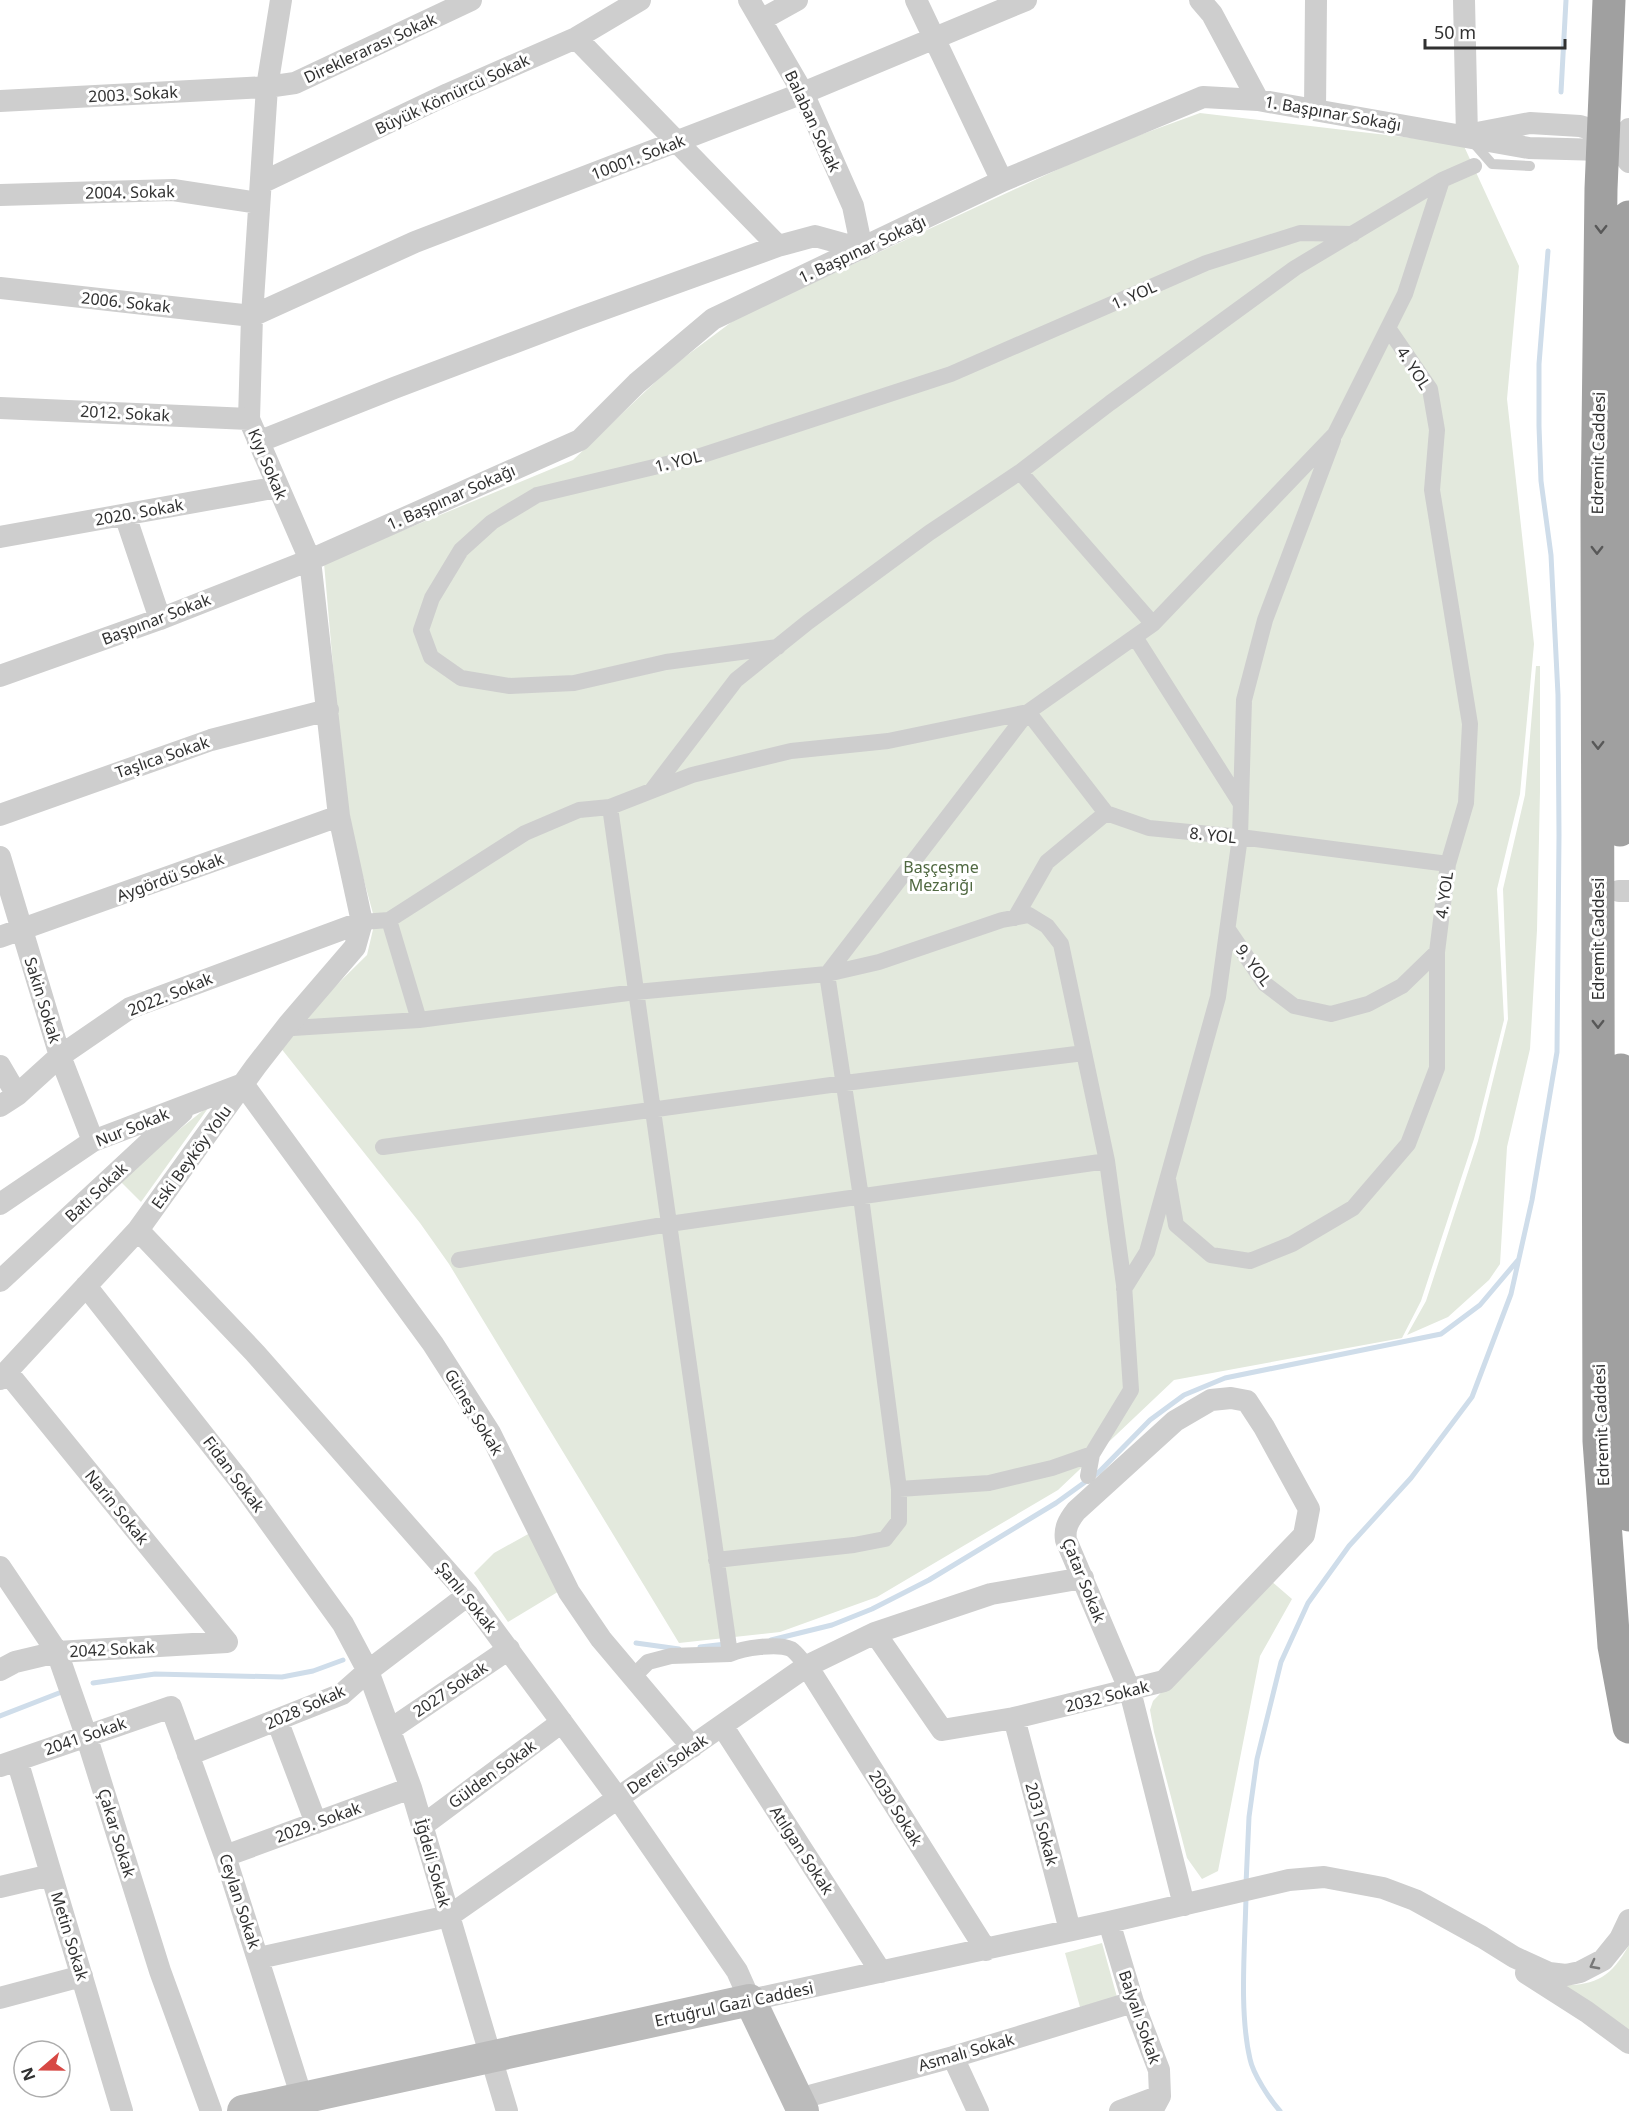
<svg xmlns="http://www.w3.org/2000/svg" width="1629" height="2111" font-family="'Noto Sans',sans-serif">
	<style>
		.green { fill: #e3e9dd }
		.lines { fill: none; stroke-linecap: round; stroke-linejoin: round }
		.stream { stroke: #cfddea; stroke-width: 5 }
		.service { stroke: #cecece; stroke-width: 10 }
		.pedestrian { stroke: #cecece; stroke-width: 16 }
		.minor { stroke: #cecece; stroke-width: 22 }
		.secondary { stroke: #bbb; stroke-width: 32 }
		.trunk { stroke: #a0a0a0; stroke-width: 33 }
		.oneway { stroke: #585858 }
		.oneway2 { stroke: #787878 }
		.labels { text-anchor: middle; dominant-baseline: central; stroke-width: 6; stroke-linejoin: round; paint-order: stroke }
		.street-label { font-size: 16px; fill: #313131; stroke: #fff }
		.park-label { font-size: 16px; fill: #506941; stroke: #fff }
	</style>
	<rect width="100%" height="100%" fill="#fff"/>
	<path class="green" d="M 1200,113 L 1463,144 L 1519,266 L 1507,399 L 1534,644 L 1520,794 L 1497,889 L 1504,1020 L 1474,1139 L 1421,1301 L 1402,1338 L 1174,1380 L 1058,1490 L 877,1597 L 780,1632 L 679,1643 L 449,1264 L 420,1223 L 280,1047 L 293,1028 L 367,955 L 375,921 L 346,814 L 324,563 L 573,460 L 670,368 L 737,318 L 1104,148 Z
		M 1536,666 L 1540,666 L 1540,791 L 1537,930 L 1530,1049 L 1507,1147 L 1500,1264 L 1489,1280 L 1448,1317 L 1407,1335 L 1426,1301 L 1478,1141 L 1508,1019 L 1503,889 L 1525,795 Z
		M 211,1104 L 141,1202 L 118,1179 Z
		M 530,1533 L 561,1590 L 508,1622 L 474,1573 L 494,1553 Z
		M 1270,1580 L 1292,1599 L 1260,1656 L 1218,1871 L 1202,1879 L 1187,1858 L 1154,1732 L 1150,1710 L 1153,1701 Z
		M 1102,1943 L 1117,1997 L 1080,2007 L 1065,1953 Z
		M 1629,1945 L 1629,2030 L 1557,1985 C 1595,1986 1610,1979 1629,1945 Z"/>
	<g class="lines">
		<path class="stream" d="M 1561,92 L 1566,0
			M 771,1640 L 832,1625 L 872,1609 L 929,1580 L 1056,1503 L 1099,1472 L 1150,1420 L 1184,1395 L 1225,1378 L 1441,1334 L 1480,1305 L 1518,1260
			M 636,1643 L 679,1649
			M 700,1647 L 726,1644
			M 93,1683 L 155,1674 L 282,1677 L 313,1671 L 343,1660
			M 0,1716 L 59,1693
			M 1246,1884 L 1249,1817 L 1257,1759 L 1281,1662 L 1308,1603 L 1349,1546 L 1411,1478 L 1472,1397 L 1511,1294 L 1532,1200 L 1557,1052 L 1559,835 L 1558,695 L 1551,555 L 1541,481 L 1539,426 L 1539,364 L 1548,251
			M 1246,1897 C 1245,1946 1239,2012 1250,2059 C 1253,2074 1270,2100 1280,2111"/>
		<path class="service" d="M 1472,141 L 1492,164 L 1530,166"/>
		<path class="pedestrian" d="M 1020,472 L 1153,624
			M 1135,637 L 1241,804
			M 778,647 L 666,662 L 574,683 L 510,686 L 461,678 L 431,657 L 421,630 L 432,598 L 461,550 L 492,522 L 537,495 L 700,456 L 951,374 L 1206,263 L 1300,233 L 1353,234
			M 652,790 L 736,680 L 808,622 L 929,533 L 1020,472 L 1110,403 L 1295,268 L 1442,180
			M 610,807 L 730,1654 L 671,1656 L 648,1662 L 633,1677
			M 1015,918 L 1047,862 L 1106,813
			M 389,920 L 419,1020
			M 362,922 L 389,920 L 525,833 L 579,810 L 610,807 L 692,775 L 791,751 L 888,741 L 1028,712 L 1153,624 L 1335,434 L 1405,294 L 1442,180 L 1474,166
			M 1229,931 L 1265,984 L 1294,1006 L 1331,1014 L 1368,1004 L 1402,986 L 1437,952
			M 293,1028 L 419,1020 L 636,992 L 827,974 L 879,962 L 1002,920 L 1029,915 L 1047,926 L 1061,944 L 1107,1161 L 1124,1285 L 1131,1390 L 1092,1454 L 1088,1476
			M 383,1147 L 845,1083 L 1084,1053
			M 1168,1179 L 1176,1225 L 1211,1255 L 1250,1261 L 1292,1244 L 1353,1208 L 1408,1144 L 1437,1068 L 1437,952 L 1448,864 L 1466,803 L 1470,724 L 1432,490 L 1437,430 L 1430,389 L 1388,328
			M 459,1260 L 669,1224 L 1107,1161
			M 1124,1289 L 1147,1252 L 1218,997 L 1240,837 L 1244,700 L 1265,620 L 1333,440
			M 899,1489 L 989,1483 L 1052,1468 L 1092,1454
			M 716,1560 L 854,1545 L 885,1539 L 899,1521 L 899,1489 L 861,1197 L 827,974 L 1028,712 L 1106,813 L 1149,828 L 1240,837 L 1448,864
			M 730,1654 C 743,1648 777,1643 791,1649 C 797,1653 802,1661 807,1666"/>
		<path class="minor" d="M 916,0 L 1002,181
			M 1200,0 L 1212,14 L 1258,100
			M 1464,0 L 1467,136
			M 761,20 L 797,0
			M 576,38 L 778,246
			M 0,101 L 267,87 L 295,83 L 471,0
			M 1315,110 L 1316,0
			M 1477,133 L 1530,123 L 1580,126 L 1607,134 L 1629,162
			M 261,183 L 448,94 L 576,38 L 640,0
			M 0,195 L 173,190 L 259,203
			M 0,288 L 252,316 L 415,242 L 803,93 L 1026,0
			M 0,408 L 249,419
			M 258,442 L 394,388 L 579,318 L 778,246 L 815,236 L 862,249 L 853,206 L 803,93 L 749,0
			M 125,515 L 160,619
			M 0,537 L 278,487
			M 0,676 L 160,619 L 310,560 L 580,440 L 637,383 L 713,319 L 1002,181 L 1203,97 L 1258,100 L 1529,148 L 1603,150 L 1612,146 L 1629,129
			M 0,815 L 211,740 L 328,710
			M 0,857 L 60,1056 L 93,1141
			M 1619,891 L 1629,891
			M 0,937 L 339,816
			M 0,1066 L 17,1095
			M 0,1106 L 17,1095 L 60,1056 L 130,1008 L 362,922
			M 0,1204 L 93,1141 L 243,1084 L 433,1344 L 490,1433 L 569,1592 L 601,1639 L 692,1747
			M 138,1230 L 255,1353 L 468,1595 L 617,1797 L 737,1971 L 750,2000 L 1109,1922 L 1289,1880 L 1324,1877 L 1383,1888 L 1415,1900 L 1482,1937 L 1514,1957 L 1549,1973 L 1566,1975 L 1580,1972 L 1603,1960 L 1620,1939 L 1629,1920
			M 0,1281 L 182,1112
			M 86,1286 L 239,1480 L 343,1624 L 368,1671 L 411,1788 L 507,2111
			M 7,1372 L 227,1642
			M 0,1379 L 138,1230 L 256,1066 L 288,1025 L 355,947 L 362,922 L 339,816 L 310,560 L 249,419 L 252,316 L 267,87 L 281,0
			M 0,1567 L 57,1652 L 86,1735 L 160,1971 L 211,2111
			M 875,1633 L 942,1730 L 1014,1718 L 1164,1681 L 1304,1535 L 1309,1509 L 1264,1427 L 1247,1401 L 1231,1398 L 1211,1400 L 1175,1421 L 1076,1511 C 1069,1520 1064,1528 1066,1540 L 1130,1691 L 1184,1905
			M 807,1666 L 986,1950
			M 0,1670 L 15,1662 L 57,1652 L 227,1642
			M 1014,1718 L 1070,1930
			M 277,1720 L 316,1823
			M 723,1727 L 881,1972
			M 391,1729 L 509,1649
			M 188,1755 L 342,1694 L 368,1671 L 468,1595
			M 17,1760 L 122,2111
			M 0,1766 L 171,1707 L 225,1856 L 302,2098
			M 422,1826 L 562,1722
			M 225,1856 L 411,1788
			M 0,1887 L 51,1875
			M 1109,1922 L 1133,2002 L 1159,2070 L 1160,2096 L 1152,2111
			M 259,1958 L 449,1916 L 807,1666 L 875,1633 L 991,1594 L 1083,1578
			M 1526,1973 L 1587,2012 L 1629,2043
			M 0,1998 L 82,1976
			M 953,2057 L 978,2111
			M 798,2099 L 953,2057 L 1133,2002
			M 1120,2111 L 1160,2096"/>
		<path class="secondary" d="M 243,2111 L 750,2000 L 803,2111"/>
		<path class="trunk" d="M 1609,0 L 1601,189 L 1597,512 L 1599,1441 L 1614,1646 L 1629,1727
			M 1620,830 L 1622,525 L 1629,217
			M 1621,1070 L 1624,1401 L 1629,1515"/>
	</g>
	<defs><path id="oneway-chevron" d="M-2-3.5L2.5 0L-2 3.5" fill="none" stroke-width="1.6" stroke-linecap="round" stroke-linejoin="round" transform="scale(1.5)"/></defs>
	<g class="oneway">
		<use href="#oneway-chevron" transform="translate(1601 229) rotate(91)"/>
		<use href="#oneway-chevron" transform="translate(1597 550) rotate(90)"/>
		<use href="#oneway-chevron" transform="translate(1598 745) rotate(90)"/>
		<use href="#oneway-chevron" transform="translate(1598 1024) rotate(90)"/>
	</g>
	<use class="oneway2" href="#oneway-chevron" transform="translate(1594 1965) rotate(152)"/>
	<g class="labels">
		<g class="street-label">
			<text transform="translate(370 48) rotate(-25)">Direklerarası Sokak</text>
			<text transform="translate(133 94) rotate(-3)">2003. Sokak</text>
			<text transform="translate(452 94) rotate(-25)">Büyük Kömürcü Sokak</text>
			<text transform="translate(1333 113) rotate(10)">1. Başpınar Sokağı</text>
			<text transform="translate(813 121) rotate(65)">Balaban Sokak</text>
			<text transform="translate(638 157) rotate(-21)">10001. Sokak</text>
			<text transform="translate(130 192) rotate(-1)">2004. Sokak</text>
			<text transform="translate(862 249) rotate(-25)">1. Başpınar Sokağı</text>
			<text transform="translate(1134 295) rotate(-24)">1. YOL</text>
			<text transform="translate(126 302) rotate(6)">2006. Sokak</text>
			<text transform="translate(1414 368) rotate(57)">4. YOL</text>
			<text transform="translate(125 413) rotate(3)">2012. Sokak</text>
			<text transform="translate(1598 453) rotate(-89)">Edremit Caddesi</text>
			<text transform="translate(678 461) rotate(-14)">1. YOL</text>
			<text transform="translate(268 464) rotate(67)">Kıyı Sokak</text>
			<text transform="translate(451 497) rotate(-24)">1. Başpınar Sokağı</text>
			<text transform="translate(139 512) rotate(-10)">2020. Sokak</text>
			<text transform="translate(156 619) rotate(-21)">Başpınar Sokak</text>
			<text transform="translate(162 757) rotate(-19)">Taşlıca Sokak</text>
			<text transform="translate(1213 835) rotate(6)">8. YOL</text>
			<text transform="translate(170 877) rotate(-20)">Aygördü Sokak</text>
			<text transform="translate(1444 895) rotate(-82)">4. YOL</text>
			<text transform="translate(1598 939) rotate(-90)">Edremit Caddesi</text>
			<text transform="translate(1254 965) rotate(53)">9. YOL</text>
			<text transform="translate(170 994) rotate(-22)">2022. Sokak</text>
			<text transform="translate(43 1000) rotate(73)">Sakin Sokak</text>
			<text transform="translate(132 1127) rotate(-22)">Nur Sokak</text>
			<text transform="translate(191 1157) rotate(-54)">Eski Beyköy Yolu</text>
			<text transform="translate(96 1192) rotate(-43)">Batı Sokak</text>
			<text transform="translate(474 1412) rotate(59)">Güneş Sokak</text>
			<text transform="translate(1601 1425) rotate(-92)">Edremit Caddesi</text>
			<text transform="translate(234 1474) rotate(53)">Fidan Sokak</text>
			<text transform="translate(117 1507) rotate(51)">Narin Sokak</text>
			<text transform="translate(1084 1580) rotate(68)">Çatar Sokak</text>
			<text transform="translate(467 1597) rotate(51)">Şanlı Sokak</text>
			<text transform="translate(112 1649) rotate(-3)">2042 Sokak</text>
			<text transform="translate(450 1689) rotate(-34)">2027 Sokak</text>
			<text transform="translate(1107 1696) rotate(-14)">2032 Sokak</text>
			<text transform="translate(305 1707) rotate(-24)">2028 Sokak</text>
			<text transform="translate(85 1736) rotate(-19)">2041 Sokak</text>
			<text transform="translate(667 1764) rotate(-34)">Dereli Sokak</text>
			<text transform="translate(492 1774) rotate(-36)">Gülden Sokak</text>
			<text transform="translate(896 1808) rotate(58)">2030 Sokak</text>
			<text transform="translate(318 1822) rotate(-20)">2029. Sokak</text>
			<text transform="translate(1042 1824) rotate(75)">2031 Sokak</text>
			<text transform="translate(117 1833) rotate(73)">Çakar Sokak</text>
			<text transform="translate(802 1850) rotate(57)">Atılgan Sokak</text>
			<text transform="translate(433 1863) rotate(74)">İğdeli Sokak</text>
			<text transform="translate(240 1901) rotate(72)">Ceylan Sokak</text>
			<text transform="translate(70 1936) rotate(73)">Metin Sokak</text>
			<text transform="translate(734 2004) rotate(-12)">Ertuğrul Gazi Caddesi</text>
			<text transform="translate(1140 2017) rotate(71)">Balyalı Sokak</text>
			<text transform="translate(966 2052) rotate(-16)">Asmalı Sokak</text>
		</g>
		<g class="park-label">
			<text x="941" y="867">Başçeşme<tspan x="941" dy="18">Mezarığı</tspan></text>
		</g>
	</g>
	<g transform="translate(42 2069) rotate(250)"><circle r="28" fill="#ffffff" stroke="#adadad" stroke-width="1.5"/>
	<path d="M0-4.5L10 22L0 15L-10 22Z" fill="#d74844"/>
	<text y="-9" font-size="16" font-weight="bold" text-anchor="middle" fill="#313131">N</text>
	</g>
	<path d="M1425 39v9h140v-9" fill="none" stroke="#313131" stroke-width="3"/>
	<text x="1434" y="39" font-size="18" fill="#313131" stroke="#ffffff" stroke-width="4.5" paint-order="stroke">50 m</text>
</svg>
